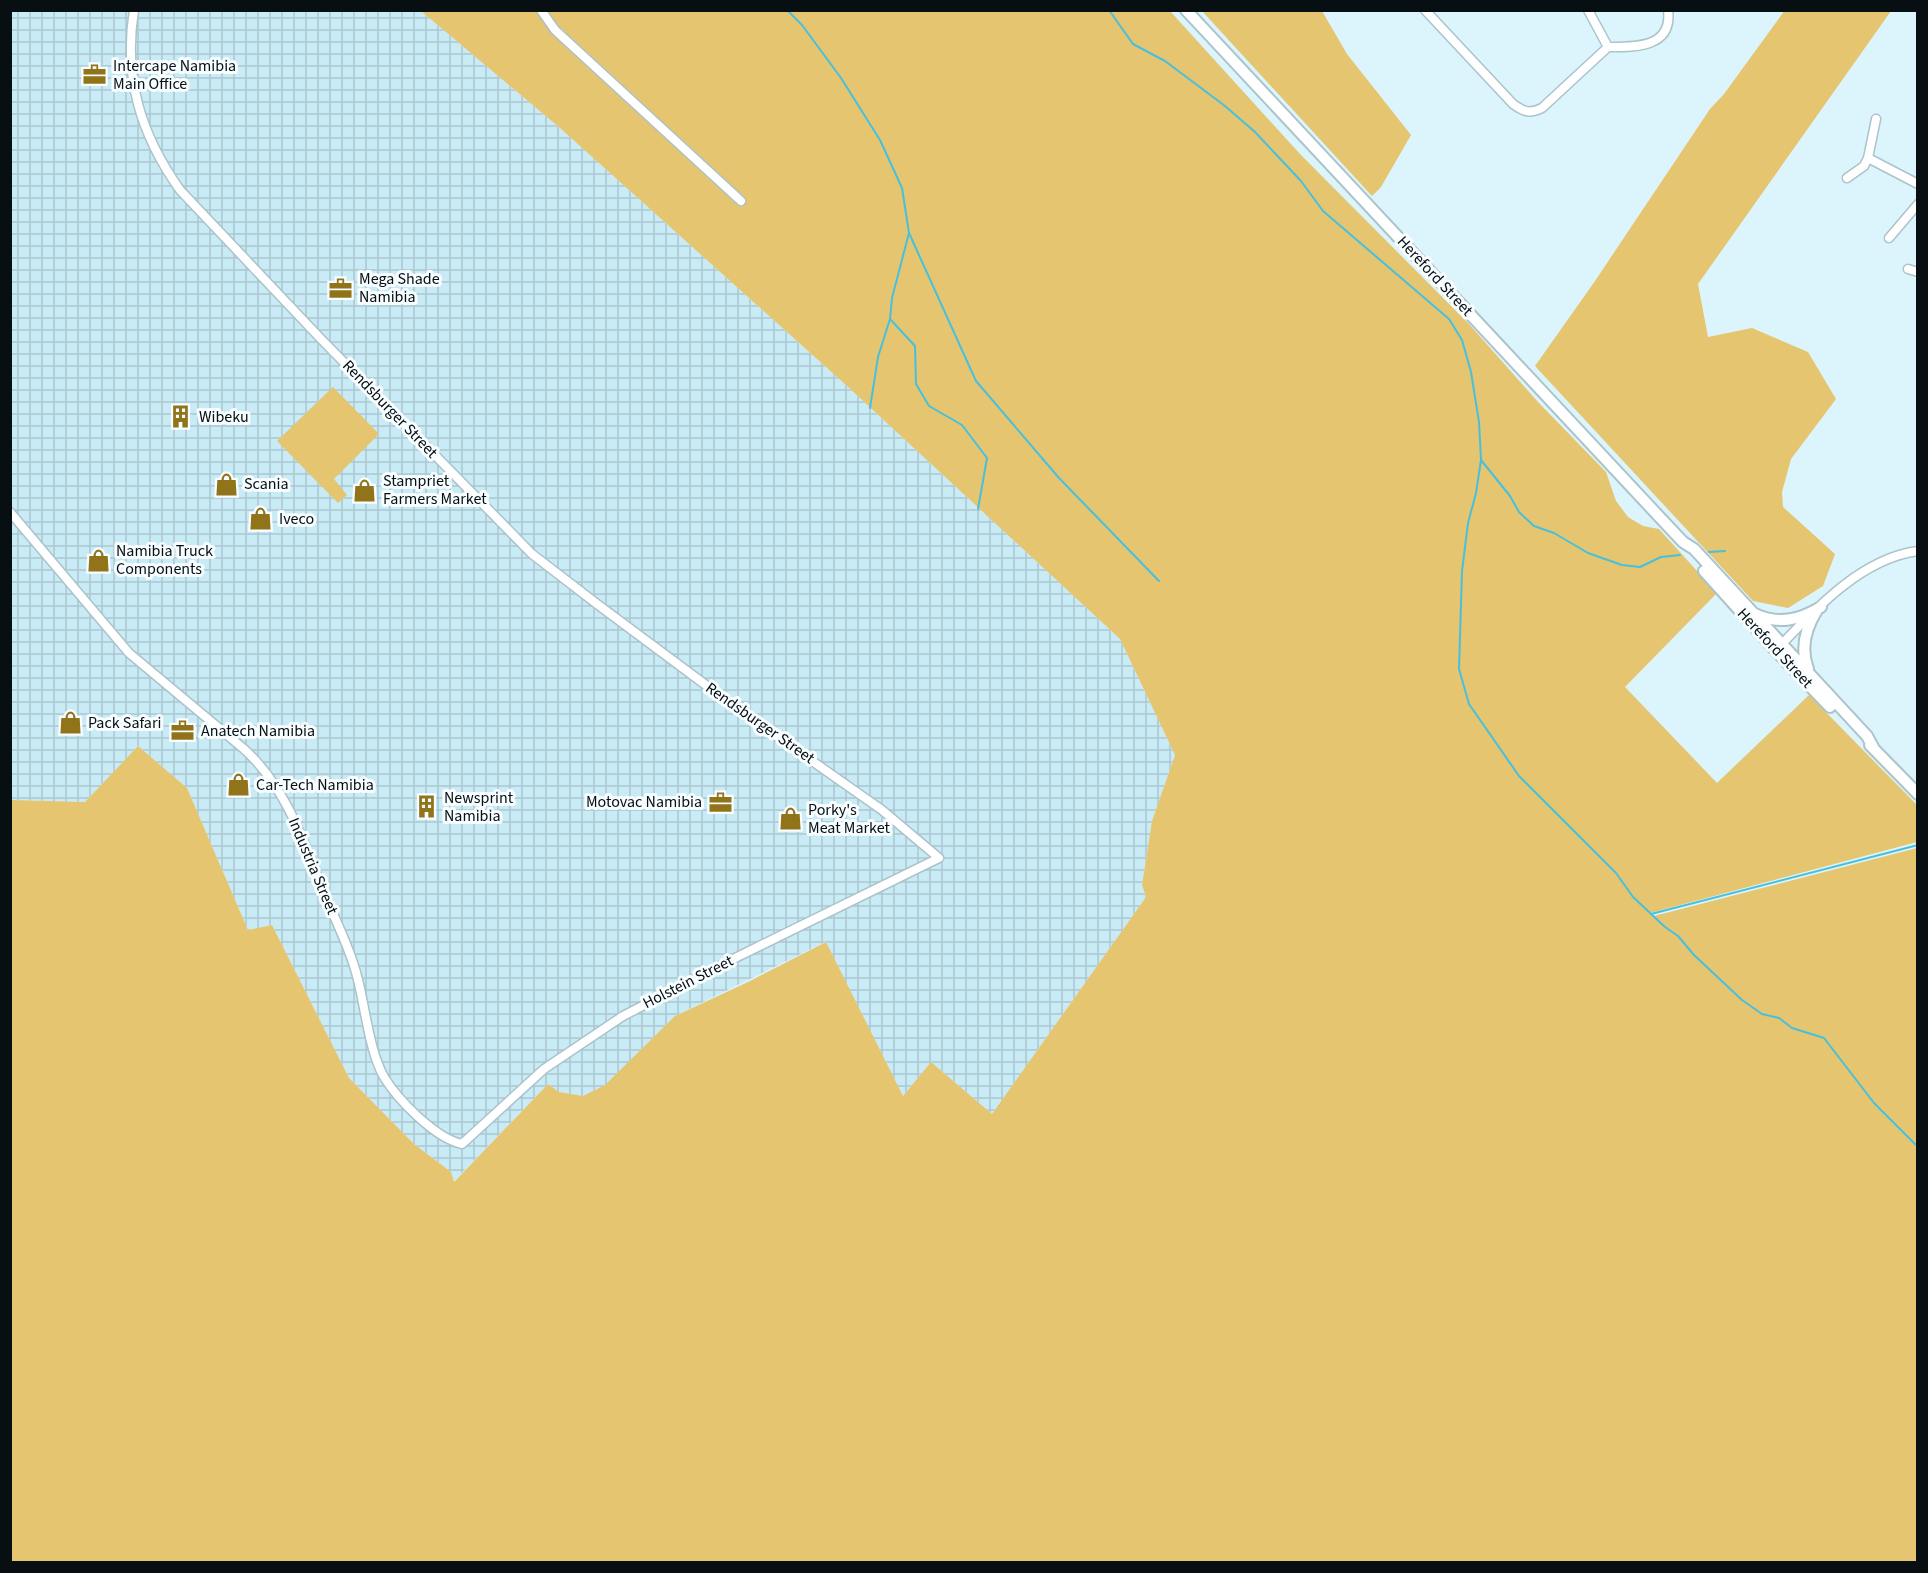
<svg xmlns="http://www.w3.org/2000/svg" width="1928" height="1573" font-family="'Source Sans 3',sans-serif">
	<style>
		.industrial { fill: url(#industrial-grid) }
		.green { fill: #e5c56f }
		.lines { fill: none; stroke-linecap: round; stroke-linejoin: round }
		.stream { stroke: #47c0de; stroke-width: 2 }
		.minor-casing { stroke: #abc3ca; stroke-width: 11 }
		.major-casing { stroke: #abc3ca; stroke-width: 14 }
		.minor { stroke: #fff; stroke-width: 8 }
		.major { stroke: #fff; stroke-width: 10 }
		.labels { text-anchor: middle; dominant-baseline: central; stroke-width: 6; stroke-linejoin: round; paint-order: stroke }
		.poi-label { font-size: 16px; fill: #070f12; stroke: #f8fdff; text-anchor: start }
		.street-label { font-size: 16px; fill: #070f12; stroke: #f8fdff }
	</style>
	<defs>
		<pattern id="industrial-grid" width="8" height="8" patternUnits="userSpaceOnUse" patternTransform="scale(1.5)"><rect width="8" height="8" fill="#c9ebf5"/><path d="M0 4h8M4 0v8" fill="none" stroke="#abc8d1"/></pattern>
	</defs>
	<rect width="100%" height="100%" fill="#dcf4fb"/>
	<path class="industrial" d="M 11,10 L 421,11 L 560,128 L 847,386 L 1120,639 L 1175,755 L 1152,821 L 1142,885 L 1146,897 L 992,1114 L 931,1062 L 903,1096 L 825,942 L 675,1016 L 606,1085 L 583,1096 L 559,1092 L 548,1084 L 453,1182 L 451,1172 L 414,1144 L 349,1078 L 272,925 L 248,930 L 187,788 L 138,746 L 85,802 L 11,800 Z"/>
	<path class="green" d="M 1785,10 L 1891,11 L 1698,284 L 1708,337 L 1752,328 L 1808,352 L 1836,399 L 1791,459 L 1782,492 L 1783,507 L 1835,554 L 1823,586 L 1788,608 L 1753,601 L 1535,366 L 1595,281 L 1710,109 L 1724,94 Z
		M 421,11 L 1170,11 L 1300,154 L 1469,324 L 1538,402 L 1606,472 L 1616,501 L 1628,517 L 1643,526 L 1659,529 L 1717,593 L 1625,687 L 1717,783 L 1809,695 L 1917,805 L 1917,842 L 1650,913 L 1654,916 L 1917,848 L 1917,1562 L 11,1562 L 11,800 L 85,802 L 138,746 L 187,788 L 248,930 L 272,925 L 349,1078 L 414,1144 L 451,1172 L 454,1182 L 548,1084 L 559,1092 L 583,1096 L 605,1085 L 675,1016 L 748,982 L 826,942 L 903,1096 L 931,1062 L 992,1114 L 1146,897 L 1142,885 L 1152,821 L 1175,755 L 1120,639 L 847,386 L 560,128 Z
		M 1202,11 L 1322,11 L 1347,54 L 1411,135 L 1381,187 L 1372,196 Z
		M 333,387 L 379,434 L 334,479 L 347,495 L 338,503 L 277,441 Z"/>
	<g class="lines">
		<path class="stream" d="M 787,10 L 802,25 L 841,78 L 880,140 L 902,188 L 909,233 L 976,381 L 1059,478 L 1159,581
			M 1109,10 L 1133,44 L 1165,61 L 1225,106 L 1255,132 L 1301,181 L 1323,211 L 1449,319 L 1462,340 L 1471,372 L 1479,422 L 1481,460 L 1476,493 L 1468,523 L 1462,571 L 1459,669 L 1469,704 L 1519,776 L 1616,873 L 1633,897 L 1665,927 L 1678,936 L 1694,955 L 1742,1000 L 1762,1014 L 1779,1018 L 1792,1028 L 1824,1038 L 1874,1103 L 1918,1147
			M 890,319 L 915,346 L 916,384 L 929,406 L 962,425 L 987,458 L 978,509
			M 870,408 L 878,357 L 890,319 L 892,298 L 909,233
			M 1481,460 L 1510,496 L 1519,512 L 1534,526 L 1554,533 L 1588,553 L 1622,565 L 1640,567 L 1661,557 L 1680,555
			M 1709,552 L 1725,551
			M 1651,914 L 1918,845"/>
		<defs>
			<path id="minor" d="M 541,10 L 555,30 L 741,201
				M 1425,10 L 1513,104 C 1524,112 1530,114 1542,108 L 1608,47 L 1588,10
				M 1608,47 C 1635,47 1673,48 1668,10
				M 1868,158 L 1918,184
				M 1847,178 L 1864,166 L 1868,158 L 1876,119
				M 1889,238 L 1918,204
				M 1908,269 L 1918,272
				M 10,512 L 129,653 L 244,749 C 287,788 304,843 325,895 C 336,922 350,948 357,976 C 365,1005 369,1051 384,1077 C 398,1100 435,1138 462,1144 L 544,1069 L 623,1016 L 731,960 L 939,858 L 882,810 L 738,709 L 597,604 L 532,554 L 321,339 L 180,190 C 141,135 123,78 134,10
				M 1778,648 C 1815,609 1862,558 1918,551"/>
			<path id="major" d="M 1186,10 L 1652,509 L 1683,542 L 1694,549 L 1867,736 L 1873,747
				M 1704,571 L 1776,651 L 1830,707
				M 1755,614 C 1779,625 1799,620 1821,607
				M 1808,669 C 1800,648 1805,629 1817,610
				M 1870,745 L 1918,794"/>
		</defs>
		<use href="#minor" class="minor-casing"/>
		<use href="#major" class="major-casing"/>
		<use href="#minor" class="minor"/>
		<use href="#major" class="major"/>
	</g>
	<defs>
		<symbol id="office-bare" viewBox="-9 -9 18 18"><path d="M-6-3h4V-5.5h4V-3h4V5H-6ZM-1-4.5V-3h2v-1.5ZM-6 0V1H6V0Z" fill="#91741a" stroke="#f8fdff" stroke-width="2.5" paint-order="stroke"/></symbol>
		<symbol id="building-bare" viewBox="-9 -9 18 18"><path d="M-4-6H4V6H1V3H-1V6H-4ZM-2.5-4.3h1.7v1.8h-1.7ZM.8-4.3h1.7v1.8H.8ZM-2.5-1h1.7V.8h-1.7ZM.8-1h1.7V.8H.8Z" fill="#91741a" stroke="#f8fdff" stroke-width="2.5" paint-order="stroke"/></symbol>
		<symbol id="shop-bare" viewBox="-9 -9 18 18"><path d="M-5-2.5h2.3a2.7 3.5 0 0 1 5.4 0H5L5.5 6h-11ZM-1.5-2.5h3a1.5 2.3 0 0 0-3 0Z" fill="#91741a" stroke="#f8fdff" stroke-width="2.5" paint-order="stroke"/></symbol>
	</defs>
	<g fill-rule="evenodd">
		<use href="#office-bare" x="78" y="58" width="33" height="33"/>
		<use href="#office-bare" x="324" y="272" width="33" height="33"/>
		<use href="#building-bare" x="164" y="400" width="33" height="33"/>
		<use href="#shop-bare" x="210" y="468" width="33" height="33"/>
		<use href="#shop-bare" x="348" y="474" width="33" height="33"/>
		<use href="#shop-bare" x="244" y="502" width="33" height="33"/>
		<use href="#shop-bare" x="82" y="544" width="33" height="33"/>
		<use href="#shop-bare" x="54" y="706" width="33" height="33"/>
		<use href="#office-bare" x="166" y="714" width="33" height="33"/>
		<use href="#shop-bare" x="222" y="768" width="33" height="33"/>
		<use href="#office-bare" x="704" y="786" width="33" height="33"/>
		<use href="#building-bare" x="410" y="790" width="33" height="33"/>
		<use href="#shop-bare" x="774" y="802" width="33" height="33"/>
	</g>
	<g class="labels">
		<g class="poi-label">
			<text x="113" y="66">Intercape Namibia<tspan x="113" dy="18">Main Office</tspan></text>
			<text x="359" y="279">Mega Shade<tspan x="359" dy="18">Namibia</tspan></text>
			<text x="199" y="417">Wibeku</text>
			<text x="383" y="481">Stampriet<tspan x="383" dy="18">Farmers Market</tspan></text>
			<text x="244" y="484">Scania</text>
			<text x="279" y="519">Iveco</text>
			<text x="116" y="551">Namibia Truck<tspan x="116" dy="18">Components</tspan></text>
			<text x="88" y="723">Pack Safari</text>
			<text x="201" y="731">Anatech Namibia</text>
			<text x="256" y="785">Car-Tech Namibia</text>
			<text x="444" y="798">Newsprint<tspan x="444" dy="18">Namibia</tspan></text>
			<text x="702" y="802" text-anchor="end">Motovac Namibia</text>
			<text x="808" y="810">Porky's<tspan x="808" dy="18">Meat Market</tspan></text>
		</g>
		<g class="street-label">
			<text transform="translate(1435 276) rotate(47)">Hereford Street</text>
			<text transform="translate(390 409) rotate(46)">Rendsburger Street</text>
			<text transform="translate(1775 648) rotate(47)">Hereford Street</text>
			<text transform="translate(760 723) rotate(35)">Rendsburger Street</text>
			<text transform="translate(313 866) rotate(67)">Industria Street</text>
			<text transform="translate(688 982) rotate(-27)">Holstein Street</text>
		</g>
	</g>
	<rect width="1928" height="1573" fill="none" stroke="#070f12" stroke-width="24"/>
</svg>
